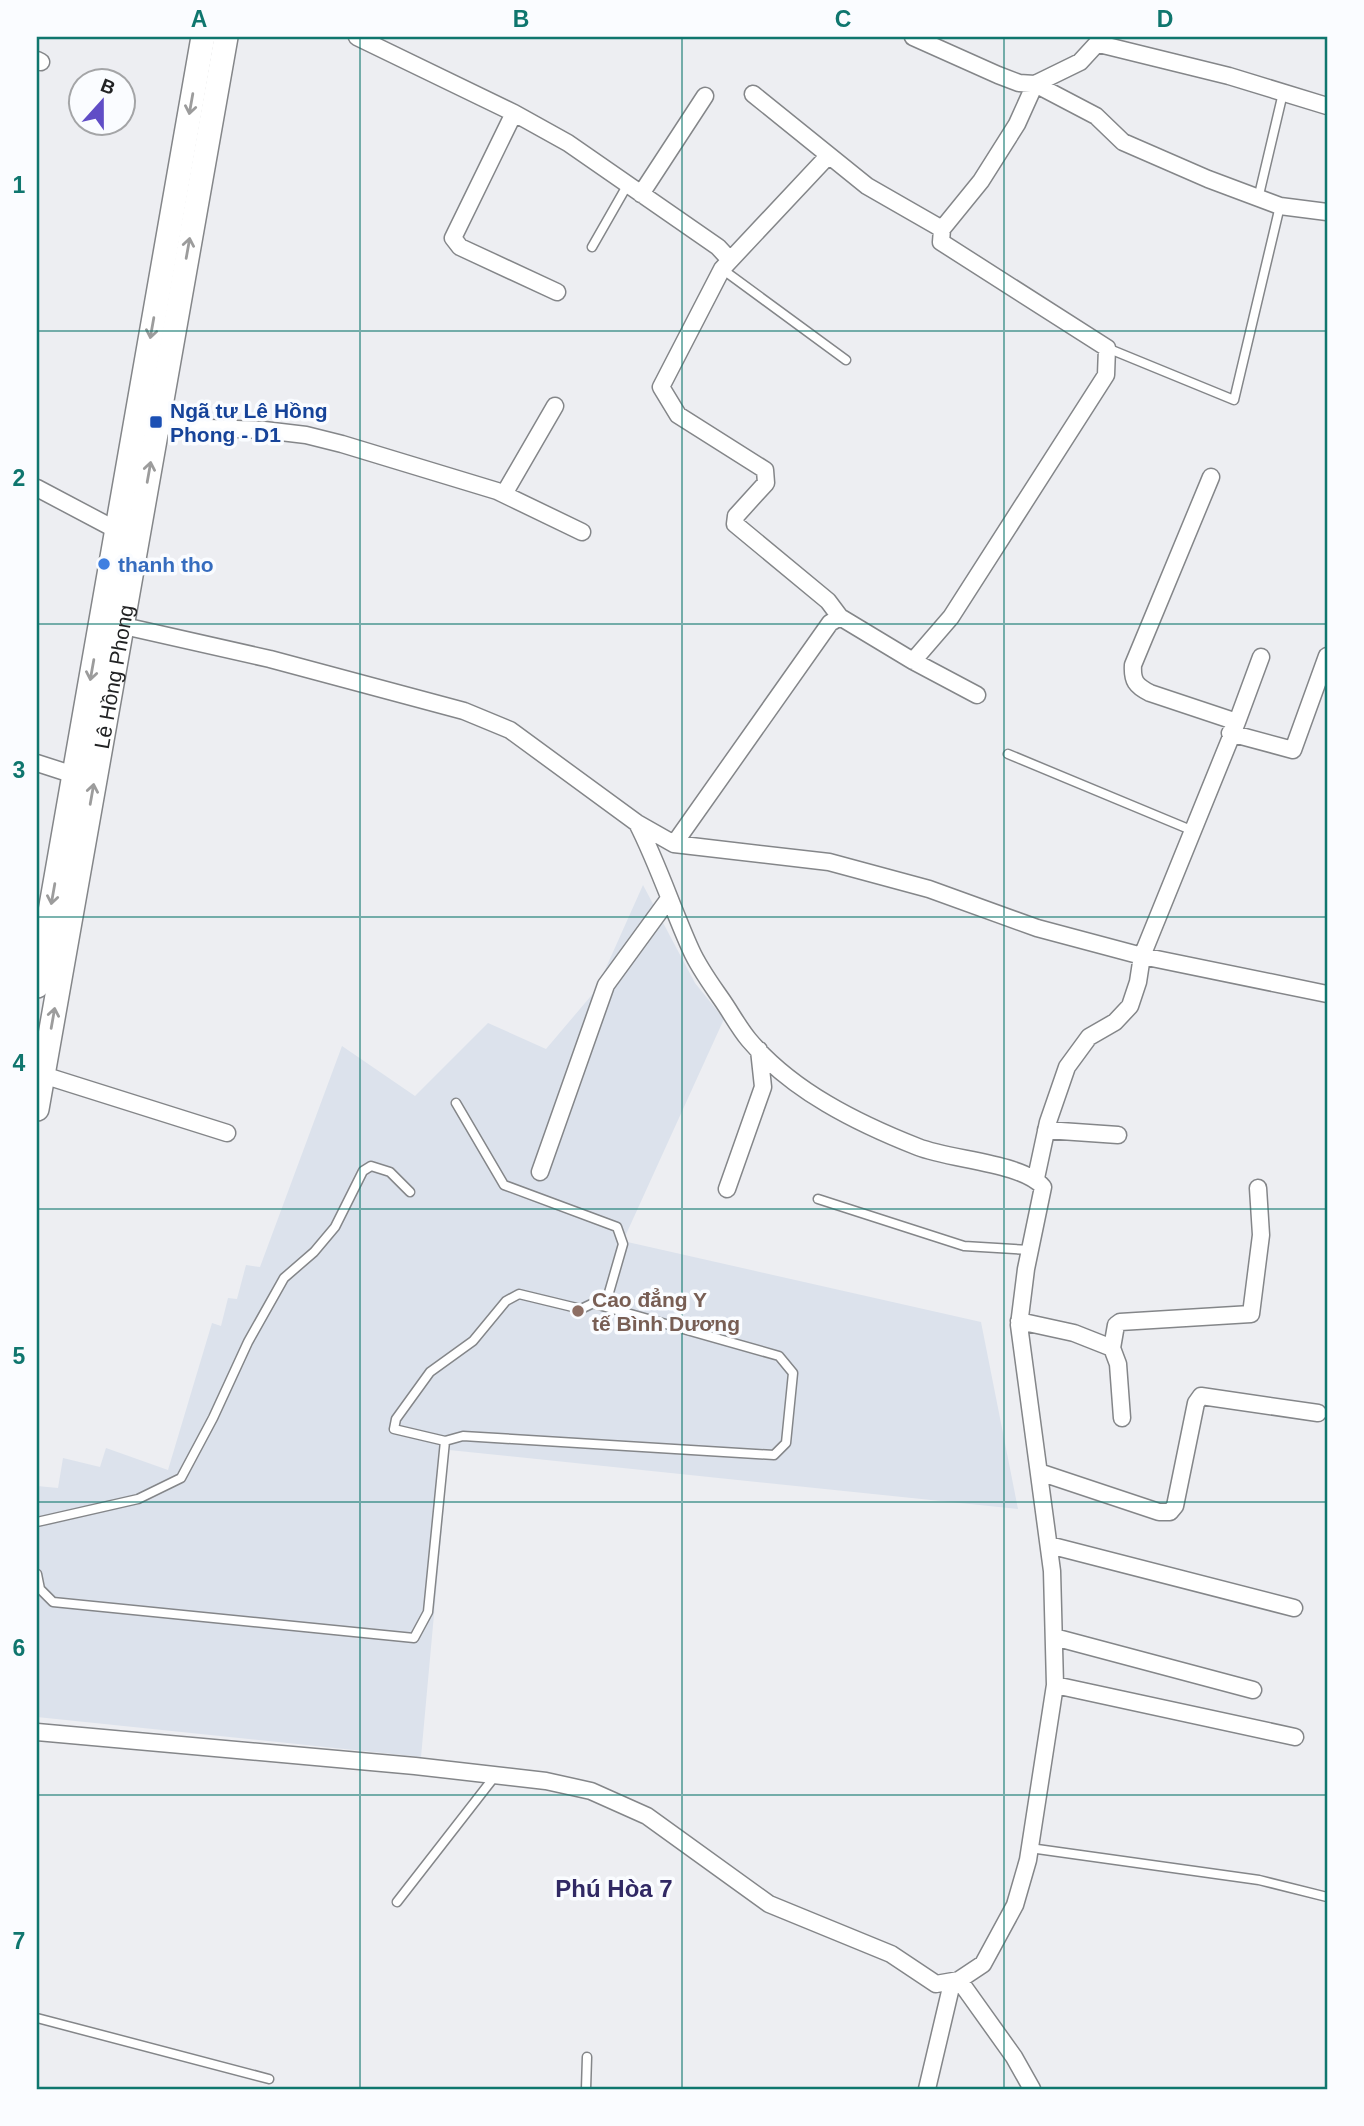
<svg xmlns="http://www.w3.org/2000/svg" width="1364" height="2126" font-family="Helvetica,sans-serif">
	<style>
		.built { fill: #dce2ec }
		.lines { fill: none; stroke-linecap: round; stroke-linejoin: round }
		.lane-casing { stroke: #848689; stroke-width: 11 }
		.street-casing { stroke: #848689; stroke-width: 19 }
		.secondary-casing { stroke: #848689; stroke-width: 26 }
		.lane { stroke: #fff; stroke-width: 8 }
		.street { stroke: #fff; stroke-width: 16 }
		.secondary { stroke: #fff; stroke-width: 23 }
		.oneway { stroke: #9c9c9c }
		.grid { fill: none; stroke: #0f766e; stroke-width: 2; stroke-opacity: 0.55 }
		.transit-dot { fill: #1a4fb4; stroke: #fafcff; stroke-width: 2.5 }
		.shop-dot { fill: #3f7fe0; stroke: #fafcff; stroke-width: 2.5 }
		.education-dot { fill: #8d6e63; stroke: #fafcff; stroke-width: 2.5 }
		.labels { text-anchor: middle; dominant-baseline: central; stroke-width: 7; stroke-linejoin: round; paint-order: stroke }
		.transit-label { font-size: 21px; font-weight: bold; fill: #164399; stroke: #fafcff; text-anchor: start }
		.shop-label { font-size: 21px; font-weight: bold; fill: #366cbe; stroke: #fafcff; text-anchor: start }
		.street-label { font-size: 21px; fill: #222324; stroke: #fafcff }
		.education-label { font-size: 21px; font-weight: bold; fill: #785e54; stroke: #fafcff; text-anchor: start }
		.quarter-label { font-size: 24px; font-weight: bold; fill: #312964; stroke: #fafcff }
		.neatline { fill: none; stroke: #0f766e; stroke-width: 2.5 }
		.grid-label { font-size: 23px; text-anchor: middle; font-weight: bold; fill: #0f766e }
	</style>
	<rect width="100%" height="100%" fill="#edeef2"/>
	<path class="built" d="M 643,885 L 695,983 L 724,1019 L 623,1241 L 981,1322 L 1018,1509 L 449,1450 L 421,1757 L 37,1717 L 37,1486 L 58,1488 L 63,1458 L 100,1467 L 106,1448 L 168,1470 L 212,1323 L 221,1326 L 228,1298 L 237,1299 L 246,1265 L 260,1267 L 342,1046 L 415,1096 L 488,1023 L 546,1049 L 596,990 Z"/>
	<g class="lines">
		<defs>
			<path id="lane" d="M 1258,199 L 1283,93
				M 592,247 L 628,184
				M 722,269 L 846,360
				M 1107,348 L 1234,400 L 1280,206
				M 1008,754 L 1191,830
				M 818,1199 L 964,1246 L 1030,1250
				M 445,1441 L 394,1429 L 396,1419 L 430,1372 L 473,1341 L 506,1301 L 519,1294 L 581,1309 L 608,1296 L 623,1244 L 617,1227 L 504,1185 L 456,1103
				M 37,1522 L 138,1499 L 181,1478 L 213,1418 L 248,1342 L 284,1278 L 314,1252 L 335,1227 L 363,1171 L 371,1166 L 390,1172 L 410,1192
				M 37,1574 L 40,1589 L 53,1602 L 414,1638 L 428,1612 L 445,1441 L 463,1436 L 774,1455 L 786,1443 L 793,1373 L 779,1356 L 595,1304
				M 1030,1848 L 1259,1880 L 1327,1897
				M 397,1902 L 495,1776
				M 37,2018 L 269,2079
				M 586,2089 L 587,2057"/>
			<path id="street" d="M 357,37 L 514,113 L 568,143 L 718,247 L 730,260
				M 913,37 L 998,75 L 1019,83 L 1035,84 L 1080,62 L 1103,37
				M 1099,44 L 1229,76 L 1327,106
				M 37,60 L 41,62
				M 753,94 L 867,186 L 942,229
				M 514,113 L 453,238 L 460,247 L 557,292
				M 828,156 L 722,269 L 661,387 L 678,415 L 765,470 L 766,483 L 736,516 L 735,524 L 828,601 L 840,617
				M 641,194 L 705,96
				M 157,426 L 264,430 L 306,435 L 342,444 L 497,491 L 582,532
				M 37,488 L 124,534
				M 504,494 L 555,406
				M 115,624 L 270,659 L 464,711 L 510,730 L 637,823 L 674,844 L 829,862 L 929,889 L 1037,928 L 1142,956 L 1327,994
				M 913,661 L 951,617 L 1106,375 L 1107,348 L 941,242 L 942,229 L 981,181 L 1017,124 L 1035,84 L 1096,116 L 1123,142 L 1208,179 L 1280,206 L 1327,212
				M 1237,722 L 1261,657
				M 1230,733 L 1293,750 L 1327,656
				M 37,763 L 74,775
				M 674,844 L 830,623 L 840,617 L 913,661 L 977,695
				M 43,1075 L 227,1133
				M 1046,1130 L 1118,1135
				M 540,1172 L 606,985 L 668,900
				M 1036,1178 L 1048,1122 L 1067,1067 L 1089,1037 L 1115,1022 L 1130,1006 L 1138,982 L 1142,956 L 1237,722 L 1150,693 C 1136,686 1132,681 1133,665 L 1211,477
				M 727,1189 L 763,1087 L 759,1050
				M 1019,1321 L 1074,1333 L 1112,1348 L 1118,1364 L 1122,1418
				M 1112,1348 L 1116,1325 L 1120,1322 L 1251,1314 L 1261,1235 L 1258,1188
				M 1039,1472 L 1159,1512 L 1170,1512 L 1175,1506 L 1196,1403 L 1201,1396 L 1318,1413
				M 1049,1545 L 1294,1608
				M 1054,1637 L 1253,1690
				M 1055,1685 L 1295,1737
				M 37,1732 L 415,1766 L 546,1781 L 591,1791 L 647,1816 L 769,1904 L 891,1954 L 936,1984 L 959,1980 L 983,1964 L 1015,1905 L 1028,1860 L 1055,1685 L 1052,1571 L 1019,1325 L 1026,1269 L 1043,1187 C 1023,1163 951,1160 918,1147 C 857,1123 792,1091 749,1040 C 739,1028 731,1013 722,1000 C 711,984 699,968 691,950 C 672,908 658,864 637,823
				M 959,1980 L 1014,2057 L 1032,2089
				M 927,2089 L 952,1983"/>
			<g id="secondary">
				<path d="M 37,986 L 203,37"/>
				<path id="s1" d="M 37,1109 L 226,37"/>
			</g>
		</defs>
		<use href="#lane" class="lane-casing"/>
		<use href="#street" class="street-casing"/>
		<use href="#secondary" class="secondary-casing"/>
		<use href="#lane" class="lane"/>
		<use href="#street" class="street"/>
		<use href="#secondary" class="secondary"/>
	</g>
	<defs><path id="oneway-shaft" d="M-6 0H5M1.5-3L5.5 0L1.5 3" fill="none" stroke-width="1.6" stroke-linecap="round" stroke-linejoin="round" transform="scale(1.75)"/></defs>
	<g class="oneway">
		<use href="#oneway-shaft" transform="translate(191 104) rotate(100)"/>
		<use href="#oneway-shaft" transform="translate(188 248) rotate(-80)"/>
		<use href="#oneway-shaft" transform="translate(152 328) rotate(100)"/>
		<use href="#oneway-shaft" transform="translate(149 472) rotate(-80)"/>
		<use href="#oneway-shaft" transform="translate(92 670) rotate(100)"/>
		<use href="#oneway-shaft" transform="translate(92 794) rotate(-80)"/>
		<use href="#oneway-shaft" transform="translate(53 894) rotate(100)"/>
		<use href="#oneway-shaft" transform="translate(53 1018) rotate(-80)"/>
	</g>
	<path class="grid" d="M 360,37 L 360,2089M 682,37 L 682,2089M 1004,37 L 1004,2089M 37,331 L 1327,331M 37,624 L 1327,624M 37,917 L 1327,917M 37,1209 L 1327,1209M 37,1502 L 1327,1502M 37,1795 L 1327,1795"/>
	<rect class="transit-dot" x="149" y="415" width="14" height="14" rx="3.5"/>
	<circle class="shop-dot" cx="104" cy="564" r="7"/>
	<circle class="education-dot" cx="578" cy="1311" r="7"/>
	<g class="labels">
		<g class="transit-label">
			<text x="170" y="410">Ngã tư Lê Hồng<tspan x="170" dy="24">Phong - D1</tspan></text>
		</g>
		<g class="shop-label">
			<text x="118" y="564">thanh tho</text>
		</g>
		<g class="street-label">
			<text stroke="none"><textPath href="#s1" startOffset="439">Lê Hồng Phong</textPath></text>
		</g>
		<g class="education-label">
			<text x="592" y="1299">Cao đẳng Y<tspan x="592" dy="24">tế Bình Dương</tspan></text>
		</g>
		<g class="quarter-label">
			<text x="614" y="1888">Phú Hòa 7</text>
		</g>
	</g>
	<rect width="1364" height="2126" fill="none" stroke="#fafcff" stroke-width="77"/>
	<g transform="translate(102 102) rotate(21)"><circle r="33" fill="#fafcff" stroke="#a4a5a7" stroke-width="2"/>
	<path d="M0-5L12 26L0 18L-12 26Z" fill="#604dc6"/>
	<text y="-10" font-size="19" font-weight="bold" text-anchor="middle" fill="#222324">B</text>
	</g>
	<rect x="38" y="38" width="1288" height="2050" class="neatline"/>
	<g class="grid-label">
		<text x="199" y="27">A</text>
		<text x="521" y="27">B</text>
		<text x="843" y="27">C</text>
		<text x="1165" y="27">D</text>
		<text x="19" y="193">1</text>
		<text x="19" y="486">2</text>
		<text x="19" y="778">3</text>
		<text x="19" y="1071">4</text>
		<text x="19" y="1364">5</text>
		<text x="19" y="1656">6</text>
		<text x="19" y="1949">7</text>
	</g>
</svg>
